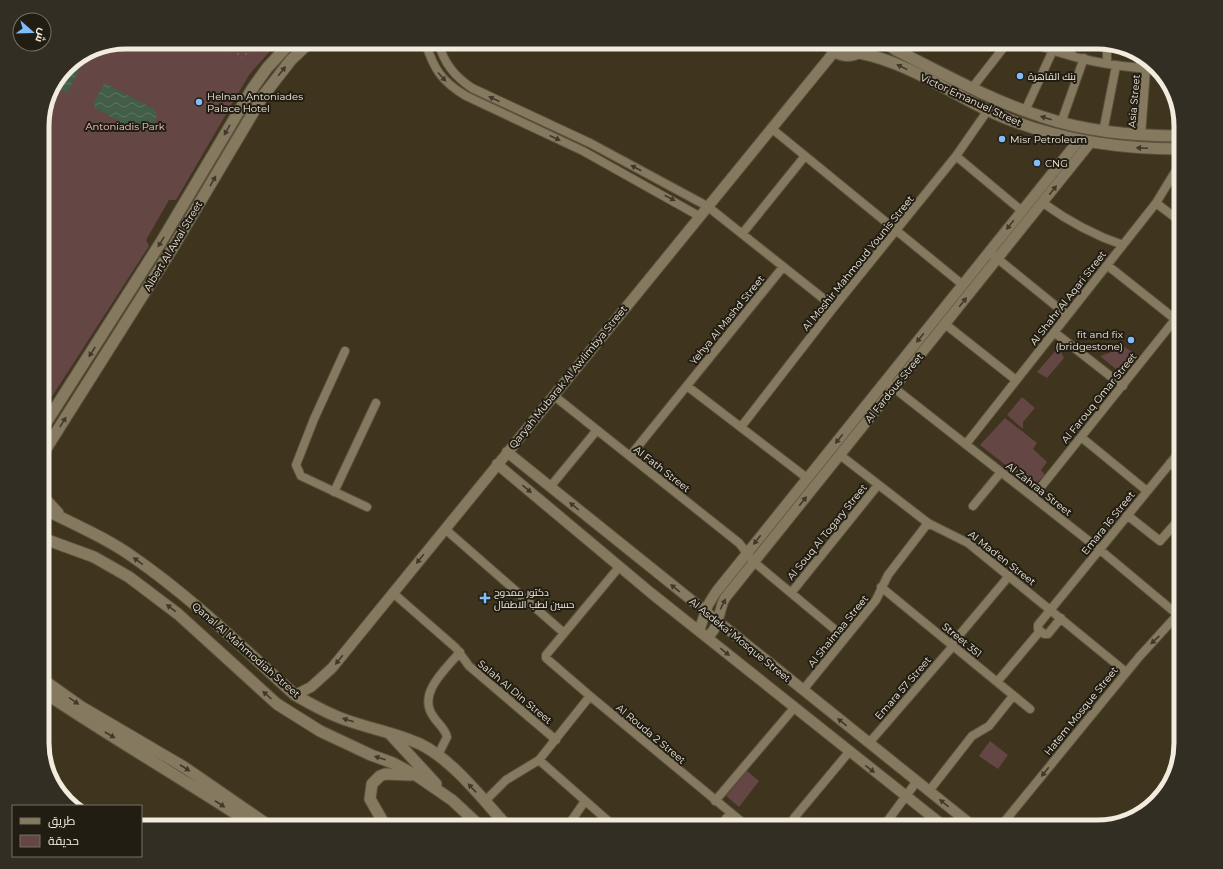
<svg xmlns="http://www.w3.org/2000/svg" width="1223" height="869" font-family="Montserrat,Cairo,sans-serif">
	<style>
		.green { fill: #644645 }
		.garden { fill: url(#garden-dots) }
		.water { fill: url(#water-waves) }
		.lines { fill: none; stroke-linecap: round; stroke-linejoin: round }
		.minor-casing { stroke: #5b523d; stroke-width: 10 }
		.tertiary-casing { stroke: #5b523d; stroke-width: 12 }
		.secondary-casing { stroke: #5b523d; stroke-width: 13 }
		.minor { stroke: #857960; stroke-width: 8 }
		.tertiary { stroke: #857960; stroke-width: 10 }
		.secondary { stroke: #857960; stroke-width: 11 }
		.oneway { fill: #40392a }
		.poi-dot { fill: #81bdfa; stroke: #221d13; stroke-width: 1.5 }
		.labels { text-anchor: middle; dominant-baseline: central; stroke-width: 4; stroke-linejoin: round; paint-order: stroke }
		.poi-label { font-size: 10px; fill: #f2ecde; stroke: #221d13; text-anchor: start }
		.street-label { font-size: 10px; fill: #f2ecde; stroke: #221d13 }
		.park-label { font-size: 10px; fill: #fcc5c5; stroke: #221d13 }
		.rim { fill: none; stroke: #f2ecde; stroke-width: 5 }
	</style>
	<defs>
		<pattern id="garden-dots" width="8" height="8" patternUnits="userSpaceOnUse"><rect width="8" height="8" fill="#644645"/><path d="M2 2h.1M6 6h.1" fill="none" stroke="#7b615f" stroke-width="1.8" stroke-linecap="round"/></pattern>
		<pattern id="water-waves" width="16" height="10" patternUnits="userSpaceOnUse"><rect width="16" height="10" fill="#425d48"/><path d="M0 5q4-4 8 0t8 0" fill="none" stroke="#5e7462"/></pattern>
	</defs>
	<rect width="100%" height="100%" fill="#3f341e"/>
	<path class="green" d="M 126,42 L 278,42 L 249,75 L 176,200 L 169,200 L 146,240 L 149,246 L 42,412 L 42,120 L 51,89 L 70,63 L 94,48 Z
		M 1120,344 L 1137,355 L 1122,374 L 1100,356 C 1109,353 1114,352 1120,344 Z
		M 1057,349 L 1061,352 L 1064,358 L 1047,378 L 1037,372 Z
		M 1022,397 L 1035,408 L 1023,422 L 1023,429 L 1007,415 Z
		M 1005,418 L 1037,443 L 1033,449 L 1047,462 L 1041,470 L 1045,475 L 1037,482 L 1031,485 L 980,445 Z
		M 990,741 L 1008,755 L 998,769 L 979,756 Z
		M 747,771 L 759,781 L 739,807 L 726,796 Z"/>
	<path class="garden" d="M 209,42 L 265,42 L 252,55 L 242,58 L 213,47 Z"/>
	<path class="water" d="M 69,65 L 79,70 L 67,93 L 53,86 Z
		M 104,83 L 154,109 L 157,115 L 154,126 C 140,138 110,115 95,108 L 94,103 Z"/>
	<g class="lines">
		<defs>
			<path id="minor" d="M 425,42 C 434,69 441,81 466,96 L 583,151 L 699,216
				M 438,42 C 444,63 454,76 472,88 L 590,143 L 707,206 L 834,307
				M 1030,42 C 1069,58 1114,67 1156,69
				M 1107,45 L 1107,63
				M 1071,55 L 1072,42
				M 1140,57 L 1140,68
				M 972,88 L 1008,42
				M 1025,111 L 1053,50
				M 1179,118 L 1179,136
				M 1061,123 L 1084,58
				M 771,128 L 963,285
				M 1103,132 L 1116,66
				M 1141,135 L 1146,69
				M 956,156 L 1022,211
				M 1043,203 C 1068,221 1093,235 1123,245
				M 1156,203 L 1181,222
				M 742,234 L 805,156
				M 993,255 L 1067,315
				M 1107,265 L 1175,319
				M 945,324 L 1016,380
				M 1054,332 L 1123,386
				M 345,351 L 314,419 L 296,465 L 301,476 L 367,507
				M 889,384 L 1099,549 L 1178,615
				M 687,386 L 807,478
				M 553,395 L 739,543 L 754,562 L 845,638
				M 741,427 L 834,307 L 956,156 L 988,110
				M 1081,437 L 1147,491
				M 966,444 L 1156,203 L 1181,162
				M 840,455 L 928,523 L 968,543 L 1126,672
				M 630,456 L 783,267
				M 1170,463 L 1181,472
				M 550,487 L 597,430
				M 334,492 L 376,403
				M 1033,497 L 1181,312
				M 973,506 L 1001,472
				M 1127,515 L 1160,541 L 1181,517
				M 445,529 L 564,633
				M 620,566 L 546,655 L 546,658 L 590,696 L 748,827
				M 881,587 L 1030,709
				M 393,593 L 456,648 L 469,666 L 556,740
				M 791,593 L 878,485
				M 1061,618 L 1048,634 L 1044,634 L 1038,629 L 1038,625 L 1181,450
				M 951,645 L 1009,576
				M 997,682 L 1040,631
				M 803,690 L 876,600 L 888,575 L 928,523
				M 869,743 L 953,646
				M 438,755 L 447,737 C 445,728 437,723 433,716 C 417,693 446,669 460,652
				M 539,760 L 615,827
				M 929,791 L 972,736 L 989,726 L 1013,696
				M 485,801 L 506,780 L 539,760 L 590,696
				M 715,801 L 794,708
				M 567,827 L 585,801
				M 720,827 L 730,813
				M 790,827 L 794,818 L 849,752
				M 883,827 L 917,781
				M 1000,827 L 1139,657 L 1180,612"/>
			<path id="tertiary" d="M 507,452 L 974,827
				M 497,464 L 651,593 L 945,827
				M 699,631 L 708,605 L 716,592 L 1079,140
				M 706,637 C 720,630 718,610 725,598 L 1090,143
				M 295,695 L 311,687 L 332,668 L 834,52"/>
			<path id="secondary" d="M 826,42 C 837,60 858,60 870,42
				M 884,42 L 896,50 C 944,74 992,101 1043,117 C 1087,132 1134,136 1181,136
				M 859,53 C 904,61 948,91 989,111 C 1050,139 1114,149 1181,149
				M 42,429 L 161,242 L 252,89 L 267,68 L 291,42
				M 42,455 L 172,249 L 263,96 L 291,60 L 310,42
				M 42,493 L 45,499 L 58,513
				M 42,508 C 73,524 105,537 133,557 C 191,597 243,648 295,695 C 309,703 323,711 338,717 C 365,728 394,732 420,744 C 453,760 483,800 508,827
				M 42,538 L 94,557 L 129,577 L 178,614 L 277,704 L 320,731 L 371,755 L 393,763 L 417,776 L 452,800 L 481,827
				M 42,679 L 80,706 L 184,767 L 271,827
				M 42,691 C 112,738 185,780 256,827
				M 391,735 L 436,784
				M 386,827 L 370,799 L 372,784 L 380,776 L 385,774 L 411,775"/>
		</defs>
		<use href="#minor" class="minor-casing"/>
		<use href="#tertiary" class="tertiary-casing"/>
		<use href="#secondary" class="secondary-casing"/>
		<use href="#minor" class="minor"/>
		<use href="#tertiary" class="tertiary"/>
		<use href="#secondary" class="secondary"/>
	</g>
	<defs><path id="oneway-solid" d="M-6-.8H1V-3.2L6.5 0L1 3.2V.8H-6Z"/></defs>
	<g class="oneway">
		<use href="#oneway-solid" transform="translate(902 67) rotate(-154)"/>
		<use href="#oneway-solid" transform="translate(282 71) rotate(-51)"/>
		<use href="#oneway-solid" transform="translate(442 77) rotate(48)"/>
		<use href="#oneway-solid" transform="translate(494 99) rotate(-155)"/>
		<use href="#oneway-solid" transform="translate(1046 118) rotate(-163)"/>
		<use href="#oneway-solid" transform="translate(227 130) rotate(120)"/>
		<use href="#oneway-solid" transform="translate(555 138) rotate(25)"/>
		<use href="#oneway-solid" transform="translate(1142 148) rotate(-177)"/>
		<use href="#oneway-solid" transform="translate(636 168) rotate(-152)"/>
		<use href="#oneway-solid" transform="translate(213 181) rotate(-60)"/>
		<use href="#oneway-solid" transform="translate(1053 190) rotate(-52)"/>
		<use href="#oneway-solid" transform="translate(670 198) rotate(28)"/>
		<use href="#oneway-solid" transform="translate(1010 225) rotate(129)"/>
		<use href="#oneway-solid" transform="translate(161 242) rotate(122)"/>
		<use href="#oneway-solid" transform="translate(963 302) rotate(-51)"/>
		<use href="#oneway-solid" transform="translate(920 338) rotate(129)"/>
		<use href="#oneway-solid" transform="translate(92 352) rotate(123)"/>
		<use href="#oneway-solid" transform="translate(63 422) rotate(-58)"/>
		<use href="#oneway-solid" transform="translate(839 439) rotate(129)"/>
		<use href="#oneway-solid" transform="translate(527 489) rotate(40)"/>
		<use href="#oneway-solid" transform="translate(803 501) rotate(-51)"/>
		<use href="#oneway-solid" transform="translate(574 506) rotate(-141)"/>
		<use href="#oneway-solid" transform="translate(757 540) rotate(128)"/>
		<use href="#oneway-solid" transform="translate(420 559) rotate(129)"/>
		<use href="#oneway-solid" transform="translate(138 561) rotate(-144)"/>
		<use href="#oneway-solid" transform="translate(675 588) rotate(-141)"/>
		<use href="#oneway-solid" transform="translate(723 604) rotate(-63)"/>
		<use href="#oneway-solid" transform="translate(171 608) rotate(-143)"/>
		<use href="#oneway-solid" transform="translate(1155 640) rotate(137)"/>
		<use href="#oneway-solid" transform="translate(725 652) rotate(39)"/>
		<use href="#oneway-solid" transform="translate(339 660) rotate(129)"/>
		<use href="#oneway-solid" transform="translate(267 695) rotate(-138)"/>
		<use href="#oneway-solid" transform="translate(74 701) rotate(35)"/>
		<use href="#oneway-solid" transform="translate(348 720) rotate(-163)"/>
		<use href="#oneway-solid" transform="translate(842 722) rotate(-141)"/>
		<use href="#oneway-solid" transform="translate(110 735) rotate(30)"/>
		<use href="#oneway-solid" transform="translate(380 758) rotate(-162)"/>
		<use href="#oneway-solid" transform="translate(185 768) rotate(33)"/>
		<use href="#oneway-solid" transform="translate(870 769) rotate(38)"/>
		<use href="#oneway-solid" transform="translate(1045 772) rotate(129)"/>
		<use href="#oneway-solid" transform="translate(472 788) rotate(-133)"/>
		<use href="#oneway-solid" transform="translate(944 803) rotate(-141)"/>
		<use href="#oneway-solid" transform="translate(220 804) rotate(33)"/>
	</g>
	<g class="poi-dot">
		<circle cx="1020" cy="76" r="4"/>
		<circle cx="199" cy="102" r="4"/>
		<circle cx="1002" cy="139" r="4"/>
		<circle cx="1037" cy="163" r="4"/>
		<circle cx="1131" cy="340" r="4"/>
		<path d="M483 592h4v4h4v4h-4v4h-4v-4h-4v-4h4z"/>
	</g>
	<g class="labels">
		<g class="poi-label">
			<text x="1028" y="76">بنك القاهرة</text>
			<text x="207" y="96">Helnan Antoniades<tspan x="207" dy="12">Palace Hotel</tspan></text>
			<text x="1010" y="139">Misr Petroleum</text>
			<text x="1045" y="163">CNG</text>
			<text x="1123" y="334" text-anchor="end">fit and fix<tspan x="1123" dy="12">(bridgestone)</tspan></text>
			<text x="494" y="592">دكتور ممدوح<tspan x="494" dy="12">حسين لطب الاطفال</tspan></text>
		</g>
		<g class="street-label">
			<text transform="translate(971 100) rotate(25)">Victor Emanuel Street</text>
			<text transform="translate(1134 101) rotate(-85)">Asia Street</text>
			<text transform="translate(173 246) rotate(-59)">Albert Al Awal Street</text>
			<text transform="translate(858 263) rotate(-51)">Al Moshir Mahmoud Younis Street</text>
			<text transform="translate(1068 298) rotate(-52)">Al Shahr Al Aqari Street</text>
			<text transform="translate(727 320) rotate(-51)">Yehya Al Mashd Street</text>
			<text transform="translate(568 377) rotate(-51)">Qaryah Mubarak Al Awlimbya Street</text>
			<text transform="translate(894 388) rotate(-51)">Al Fardous Street</text>
			<text transform="translate(1099 398) rotate(-51)">Al Farouq Omar Street</text>
			<text transform="translate(662 469) rotate(38)">Al Fath Street</text>
			<text transform="translate(1039 489) rotate(38)">Al Zahraa Street</text>
			<text transform="translate(1108 523) rotate(-51)">Emara 16 Street</text>
			<text transform="translate(827 532) rotate(-51)">Al Souq Al Togary Street</text>
			<text transform="translate(1002 558) rotate(38)">Al Mad'en Street</text>
			<text transform="translate(838 631) rotate(-51)">Al Shaimaa Street</text>
			<text transform="translate(740 640) rotate(39)">Al Asdeka' Mosque Street</text>
			<text transform="translate(962 640) rotate(39)">Street 351</text>
			<text transform="translate(246 650) rotate(41)">Qanal Al Mahmodiah Street</text>
			<text transform="translate(903 688) rotate(-49)">Emara 57 Street</text>
			<text transform="translate(515 692) rotate(40)">Salah Al Din Street</text>
			<text transform="translate(1081 711) rotate(-51)">Hatem Mosque Street</text>
			<text transform="translate(651 734) rotate(40)">Al Rouda 2 Street</text>
		</g>
		<g class="park-label">
			<text x="125" y="126">Antoniadis Park</text>
		</g>
	</g>
	<path d="M0 0H1223V869H0ZM126 49H1097A77 77 0 0 1 1174 126V743A77 77 0 0 1 1097 820H126A77 77 0 0 1 49 743V126A77 77 0 0 1 126 49Z" fill="#332e23" fill-rule="evenodd"/>
	<path class="rim" d="M126 49H1097A77 77 0 0 1 1174 126V743A77 77 0 0 1 1097 820H126A77 77 0 0 1 49 743V126A77 77 0 0 1 126 49Z"/>
	<rect x="12" y="805" width="130" height="52" fill="#221d13" stroke="#757064"/>
	<rect x="20" y="818" width="20" height="6" fill="#857960" stroke="#757064"/>
	<text x="48" y="825" font-size="12" fill="#f2ecde">طريق</text>
	<rect x="20" y="835" width="20" height="12" fill="#644645" stroke="#757064"/>
	<text x="48" y="845" font-size="12" fill="#f2ecde">حديقة</text>
	<g transform="translate(32 32) rotate(110)"><circle r="19" fill="#221d13" stroke="#757064"/>
	<path d="M0-3L7 15L0 10L-7 15Z" fill="#81bdfa"/>
	<text y="-6" font-size="11" font-weight="bold" text-anchor="middle" fill="#f2ecde">ش</text>
	</g>
</svg>
